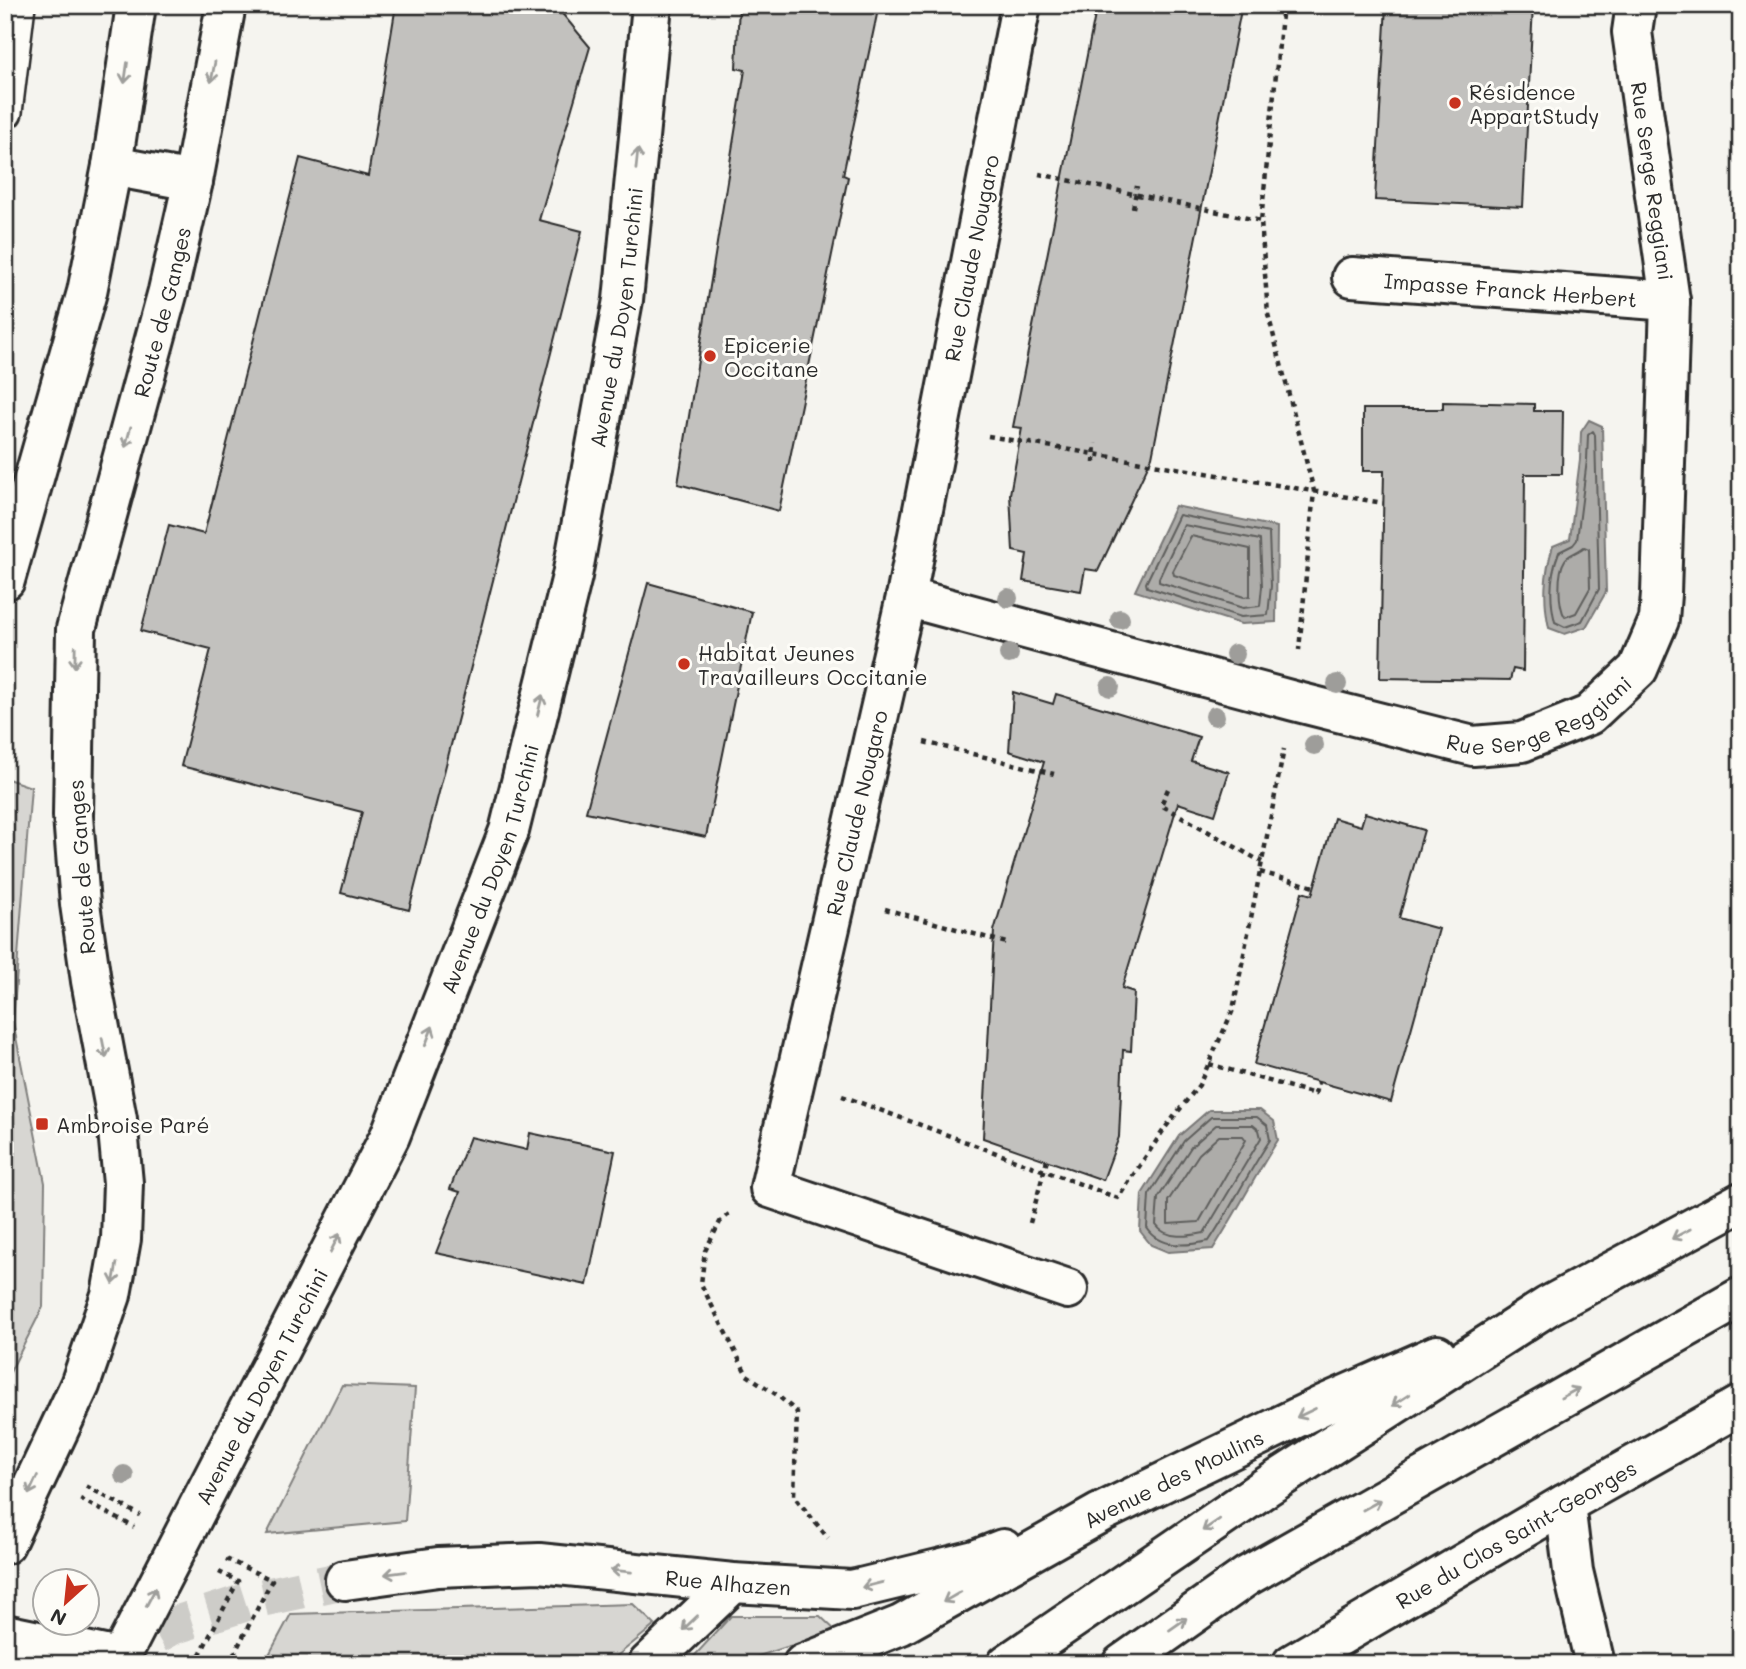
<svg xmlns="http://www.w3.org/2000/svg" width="1746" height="1669" font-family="Mali,sans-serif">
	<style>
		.green { fill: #d7d6d2; stroke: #81807e; stroke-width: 2 }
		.water { fill: #adaca9; stroke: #797877; stroke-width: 2 }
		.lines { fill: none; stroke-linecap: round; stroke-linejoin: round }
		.shore { stroke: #5f5f5d; stroke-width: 2 }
		.building { fill: #c2c1be; stroke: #2b2b2b; stroke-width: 2 }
		.primary-tunnel { stroke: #cdccc8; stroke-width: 38; stroke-dasharray: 38 19; stroke-linecap: butt }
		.service-casing { stroke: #2b2b2b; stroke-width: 38 }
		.minor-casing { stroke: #2b2b2b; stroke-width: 44 }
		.secondary-casing { stroke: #2b2b2b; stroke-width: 44 }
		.primary-casing { stroke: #2b2b2b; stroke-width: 44 }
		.path { stroke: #2b2b2b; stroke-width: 4.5; stroke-dasharray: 5 5; stroke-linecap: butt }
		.service { stroke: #fdfcf7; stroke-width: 33 }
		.minor { stroke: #fdfcf7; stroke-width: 38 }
		.secondary { stroke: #fdfcf7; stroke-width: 38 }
		.primary { stroke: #fdfcf7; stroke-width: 38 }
		.tree { fill: #9e9d9a }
		.oneway { stroke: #9e9e9b }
		.poi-dot { fill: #c8321e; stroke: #fdfcf7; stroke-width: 2.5 }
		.labels { text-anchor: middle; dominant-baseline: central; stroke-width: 6; stroke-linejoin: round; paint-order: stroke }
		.poi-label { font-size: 21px; fill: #2b2b2b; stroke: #fdfcf7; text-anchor: start }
		.street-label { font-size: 21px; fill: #2b2b2b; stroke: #fdfcf7 }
	</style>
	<rect width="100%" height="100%" fill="#f5f4ef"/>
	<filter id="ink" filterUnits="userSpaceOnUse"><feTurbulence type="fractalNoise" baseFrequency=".0143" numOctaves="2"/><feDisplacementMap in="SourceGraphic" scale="14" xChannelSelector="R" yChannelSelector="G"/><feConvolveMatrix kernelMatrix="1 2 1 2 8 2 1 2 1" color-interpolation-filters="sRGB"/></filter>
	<g filter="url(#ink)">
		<path class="green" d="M 5,778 L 31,787 L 13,1022 L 45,1183 L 43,1307 L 5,1382 Z
			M 342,1385 L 415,1388 L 405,1521 L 267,1534 Z
			M 633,1604 L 655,1625 L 607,1664 L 264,1664 L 291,1614 Z
			M 731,1616 L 820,1616 L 836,1631 L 734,1664 L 687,1664 Z"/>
		<path class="water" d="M 1589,420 L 1602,426 L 1606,592 L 1586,627 L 1565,634 L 1549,628 C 1543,599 1544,575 1553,546 L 1570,539 L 1580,459 L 1581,432 Z
			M 1175,506 L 1277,527 L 1276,622 L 1241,624 L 1135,591 Z
			M 1209,1110 L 1260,1110 L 1274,1121 L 1278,1140 C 1255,1176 1236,1213 1213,1249 L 1168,1252 L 1151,1245 L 1140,1231 L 1142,1194 L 1179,1136 Z"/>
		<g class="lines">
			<path class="shore" d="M 1593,431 L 1595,435 L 1599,589 L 1582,621 L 1565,627 L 1555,622 C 1549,598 1550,575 1559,552 L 1573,545 L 1577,540 L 1587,460 L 1588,435 Z
				M 1179,515 L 1269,533 L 1271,586 L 1268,615 L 1241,617 L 1147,587 L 1146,583 Z
				M 1184,525 L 1260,540 L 1262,586 L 1260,606 L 1243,608 L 1159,582 L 1159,578 Z
				M 1191,536 L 1250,549 L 1250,596 L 1244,597 L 1174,575 L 1173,571 Z
				M 1584,547 L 1589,549 L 1590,588 L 1576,613 L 1565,617 C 1558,606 1557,572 1565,560 C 1569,554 1579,552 1584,547 Z
				M 1211,1117 L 1257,1117 L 1267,1125 L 1270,1140 C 1248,1173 1231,1208 1209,1241 C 1187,1246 1161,1249 1147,1228 L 1149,1195 L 1184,1141 Z
				M 1216,1125 L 1253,1125 L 1259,1130 L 1261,1138 L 1204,1233 C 1189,1236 1166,1240 1156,1225 L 1158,1198 L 1191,1147 Z
				M 1219,1136 L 1243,1136 L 1246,1140 L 1199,1222 L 1168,1224 L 1168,1201 L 1199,1154 Z"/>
		</g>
		<path class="building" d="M 396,5 L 555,5 L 590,47 L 539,220 L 582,231 L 409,910 L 341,893 L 362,812 L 181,766 L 211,649 L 141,631 L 169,525 L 204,534 L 300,158 L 368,176 Z
			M 739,5 L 879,5 L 843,175 L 848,177 L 779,511 L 678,484 L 745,70 L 736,68 Z
			M 1097,5 L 1242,5 L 1152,457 L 1098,571 L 1085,569 L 1081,591 L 1023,581 L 1027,554 L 1013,551 L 1010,494 L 1022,428 L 1013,427 Z
			M 1386,5 L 1533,5 L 1523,207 L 1375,200 Z
			M 1443,402 L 1534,404 L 1534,411 L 1563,411 L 1562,474 L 1525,474 L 1523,671 L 1513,669 L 1510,680 L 1380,678 L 1384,471 L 1363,471 L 1363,409 L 1443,409 Z
			M 648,583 L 752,612 L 706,837 L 586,812 Z
			M 1013,692 L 1053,704 L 1056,694 L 1199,737 L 1191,761 L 1229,772 L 1215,815 L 1178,803 L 1122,988 L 1134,992 L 1131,1051 L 1123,1050 L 1119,1137 L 1103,1180 L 983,1138 L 994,931 L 1044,762 L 1009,751 Z
			M 1365,813 L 1424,830 L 1399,918 L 1439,929 L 1391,1102 L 1254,1064 L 1302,892 L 1312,895 L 1334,818 L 1361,826 Z
			M 530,1133 L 615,1151 L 587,1285 L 436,1253 L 460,1192 L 450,1189 L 470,1137 L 527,1150 Z"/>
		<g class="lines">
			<path class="primary-tunnel" d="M 107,1663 L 172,1626 L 256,1599 L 345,1580"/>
			<defs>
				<path id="service" d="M 5,112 L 18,5"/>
				<g id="minor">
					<path d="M 1021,5 L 906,597 L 770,1188 L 1068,1289"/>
					<path d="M 112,166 L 193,181"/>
					<path id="s1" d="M 1352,277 L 1670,301"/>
					<path d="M 5,580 L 87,292 L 112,166 L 136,5"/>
					<path id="s2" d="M 906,597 L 1294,701 L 1473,746 L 1522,742 L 1589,715 L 1638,669 L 1659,620 L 1661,594 L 1670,301 L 1632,32 L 1636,5"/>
					<path d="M 1565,1504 L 1573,1571 L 1595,1664"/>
					<path id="s3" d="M 1292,1664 L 1565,1504 L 1741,1405"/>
				</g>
				<path id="secondary" d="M 5,1634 L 119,1658"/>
				<g id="primary">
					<path id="s4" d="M 5,1544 L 80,1385 L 111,1295 L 121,1239 L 123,1183 L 117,1119 L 91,981 L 80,904 L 73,816 L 76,629 L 168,291 L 193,181 L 226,5"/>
					<path id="s5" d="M 345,1580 L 438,1567 L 539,1563 L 733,1583 L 852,1590 L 975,1560 L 1003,1549"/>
					<path id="s6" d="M 117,1664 L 390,1136 L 509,831 L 572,576 L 623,300 L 652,5"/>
					<path d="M 648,1664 L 733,1583"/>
					<path id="s7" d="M 803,1664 L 901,1625 L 1100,1513 L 1323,1405 L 1437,1355"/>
					<path d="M 1007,1664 L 1266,1487 L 1548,1306 L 1741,1202"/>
					<path d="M 1122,1664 L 1247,1576 L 1741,1297"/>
				</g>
			</defs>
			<use href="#service" class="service-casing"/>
			<use href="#minor" class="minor-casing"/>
			<use href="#secondary" class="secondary-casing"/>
			<use href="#primary" class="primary-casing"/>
			<path class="path" d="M 1283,5 L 1261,221 L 1268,314 L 1314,491 L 1299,650
				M 1039,174 L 1261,221
				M 1133,208 L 1137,186
				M 988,436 L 1383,503
				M 1094,463 L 1095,443
				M 924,742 L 1054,774
				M 1168,789 L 1161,805 L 1262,862
				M 1260,872 L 1314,887
				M 885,909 L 1010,944
				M 1209,1064 L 1315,1094 L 1318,1082
				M 842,1096 L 1118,1198 L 1165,1128 L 1199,1085 L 1233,1010 L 1284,749
				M 729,1214 L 720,1222 L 705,1251 L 701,1284 L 747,1375 L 777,1395 L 797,1412 L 794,1496 L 828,1538
				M 1030,1223 L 1047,1160
				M 86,1486 L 140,1515
				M 80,1499 L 134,1527
				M 226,1559 L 272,1580 L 229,1664
				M 195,1664 L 238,1581 L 219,1572"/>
			<use href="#service" class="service"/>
			<use href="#minor" class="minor"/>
			<use href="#secondary" class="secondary"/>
			<use href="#primary" class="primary"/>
		</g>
		<g class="tree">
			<circle cx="1008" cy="598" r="10"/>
			<circle cx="1120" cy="619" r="10"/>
			<circle cx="1009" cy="654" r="10"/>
			<circle cx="1235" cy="654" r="10"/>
			<circle cx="1337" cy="684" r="10"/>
			<circle cx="1110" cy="687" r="10"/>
			<circle cx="1215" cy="716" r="10"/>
			<circle cx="1314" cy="745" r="10"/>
			<circle cx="124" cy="1475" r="10"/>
		</g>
		<defs><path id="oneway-shaft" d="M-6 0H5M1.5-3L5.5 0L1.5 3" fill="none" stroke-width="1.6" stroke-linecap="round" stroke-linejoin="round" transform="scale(1.75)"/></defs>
		<g class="oneway">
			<use href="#oneway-shaft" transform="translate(213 72) rotate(101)"/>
			<use href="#oneway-shaft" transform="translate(126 73) rotate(98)"/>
			<use href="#oneway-shaft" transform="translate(637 159) rotate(-84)"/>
			<use href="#oneway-shaft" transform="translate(128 437) rotate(105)"/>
			<use href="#oneway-shaft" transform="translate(75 657) rotate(91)"/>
			<use href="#oneway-shaft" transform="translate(540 705) rotate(-76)"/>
			<use href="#oneway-shaft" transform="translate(429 1036) rotate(-69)"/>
			<use href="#oneway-shaft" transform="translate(104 1048) rotate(79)"/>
			<use href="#oneway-shaft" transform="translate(1681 1234) rotate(152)"/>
			<use href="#oneway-shaft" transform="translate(335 1243) rotate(-63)"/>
			<use href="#oneway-shaft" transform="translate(115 1274) rotate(100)"/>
			<use href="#oneway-shaft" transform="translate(1570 1393) rotate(-29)"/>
			<use href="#oneway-shaft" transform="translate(1401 1400) rotate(147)"/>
			<use href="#oneway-shaft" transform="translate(1306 1413) rotate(154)"/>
			<use href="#oneway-shaft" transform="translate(33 1485) rotate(115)"/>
			<use href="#oneway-shaft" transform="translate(1372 1505) rotate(-29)"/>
			<use href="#oneway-shaft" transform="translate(1211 1525) rotate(146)"/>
			<use href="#oneway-shaft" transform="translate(621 1571) rotate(-174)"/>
			<use href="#oneway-shaft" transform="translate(395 1573) rotate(172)"/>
			<use href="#oneway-shaft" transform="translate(872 1585) rotate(166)"/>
			<use href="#oneway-shaft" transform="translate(151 1597) rotate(-62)"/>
			<use href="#oneway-shaft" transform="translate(952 1597) rotate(150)"/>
			<use href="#oneway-shaft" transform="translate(690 1623) rotate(136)"/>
			<use href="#oneway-shaft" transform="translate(1178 1624) rotate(-35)"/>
		</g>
	</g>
	<g class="poi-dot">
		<circle cx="1455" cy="103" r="7"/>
		<circle cx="710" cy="356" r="7"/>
		<circle cx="684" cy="664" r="7"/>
		<rect x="35" y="1117" width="14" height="14" rx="3.5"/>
	</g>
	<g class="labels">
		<g class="poi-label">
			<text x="1469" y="91">Résidence<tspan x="1469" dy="24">AppartStudy</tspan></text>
			<text x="724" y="344">Epicerie<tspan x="724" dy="24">Occitane</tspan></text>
			<text x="698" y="652">Habitat Jeunes<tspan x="698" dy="24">Travailleurs Occitanie</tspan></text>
			<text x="56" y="1124">Ambroise Paré</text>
		</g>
		<g class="street-label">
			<text transform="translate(1653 181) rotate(82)">Rue Serge Reggiani</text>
			<text transform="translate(971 258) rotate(-79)">Rue Claude Nougaro</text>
			<text stroke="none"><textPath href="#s1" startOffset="159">Impasse Franck Herbert</textPath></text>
			<text stroke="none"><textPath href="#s4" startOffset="1270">Route de Ganges</textPath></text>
			<text stroke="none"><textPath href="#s6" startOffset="1447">Avenue du Doyen Turchini</textPath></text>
			<text stroke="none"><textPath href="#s2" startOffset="660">Rue Serge Reggiani</textPath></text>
			<text transform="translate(856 813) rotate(-77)">Rue Claude Nougaro</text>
			<text transform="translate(81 867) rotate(-94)">Route de Ganges</text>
			<text stroke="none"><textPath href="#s6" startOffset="880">Avenue du Doyen Turchini</textPath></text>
			<text stroke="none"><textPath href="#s6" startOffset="313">Avenue du Doyen Turchini</textPath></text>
			<text stroke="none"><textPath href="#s7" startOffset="415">Avenue des Moulins</textPath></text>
			<text stroke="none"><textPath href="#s3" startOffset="259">Rue du Clos Saint-Georges</textPath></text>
			<text stroke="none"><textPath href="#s5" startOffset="385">Rue Alhazen</textPath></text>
		</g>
	</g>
	<rect width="1746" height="1669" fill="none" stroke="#fdfcf7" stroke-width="28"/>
	<rect x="14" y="14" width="1718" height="1641" fill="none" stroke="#2b2b2b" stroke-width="2.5" filter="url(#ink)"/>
	<g transform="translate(66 1602) rotate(207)"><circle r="33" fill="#fdfcf7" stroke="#a9a8a5" stroke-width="2"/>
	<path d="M0-5L12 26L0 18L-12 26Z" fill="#c8321e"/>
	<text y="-10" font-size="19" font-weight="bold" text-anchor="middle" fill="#2b2b2b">N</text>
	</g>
</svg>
